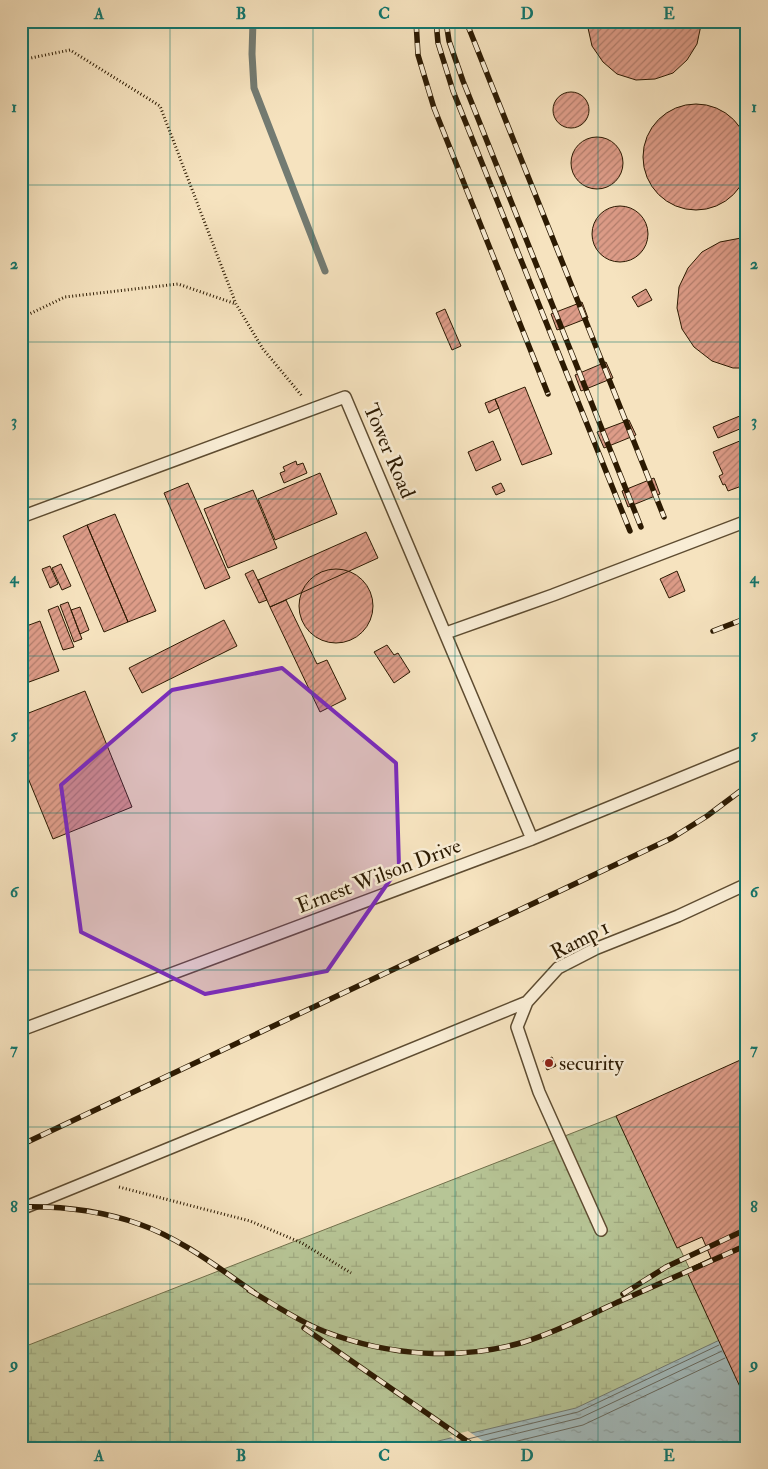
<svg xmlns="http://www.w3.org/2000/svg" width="768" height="1469" font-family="'IM FELL Double Pica',serif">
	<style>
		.wetland { fill: url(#wetland-marsh); stroke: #72704c }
		.water { fill: url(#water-ripples); stroke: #737b72 }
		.pier { fill: #f6e3bf }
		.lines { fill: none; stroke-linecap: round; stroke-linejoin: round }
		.shore { stroke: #676a60; stroke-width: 1 }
		.stream { stroke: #737b72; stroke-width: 7 }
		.building { fill: url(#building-hatch); stroke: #2c1a02 }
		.service-casing { stroke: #5e4c31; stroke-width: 14 }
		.path { stroke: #2c1a02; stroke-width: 3; stroke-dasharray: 1 2.5; stroke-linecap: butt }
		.service { stroke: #f9edd5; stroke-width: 11 }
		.rail-casing { stroke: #2c1a02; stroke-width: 5.5 }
		.rail { stroke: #f9edd5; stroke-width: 4; stroke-dasharray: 11; stroke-linecap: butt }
		.marked { fill: #7b2cbf; fill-opacity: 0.2; stroke: #7b2cbf; stroke-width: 4; stroke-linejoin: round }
		.grid { fill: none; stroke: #0f766e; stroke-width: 1; stroke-opacity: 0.55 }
		.poi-dot { fill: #8f2418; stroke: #f9edd5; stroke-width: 2 }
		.labels { text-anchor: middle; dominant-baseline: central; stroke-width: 5; stroke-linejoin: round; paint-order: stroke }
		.street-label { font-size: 21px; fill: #2c1a02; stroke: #f9edd5 }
		.poi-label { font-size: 21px; fill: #2c1a02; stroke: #f9edd5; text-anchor: start }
		.neatline { fill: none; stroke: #0f766e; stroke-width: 2 }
		.grid-label { font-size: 16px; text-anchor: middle; font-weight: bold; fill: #0f766e }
	</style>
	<defs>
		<pattern id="wetland-marsh" width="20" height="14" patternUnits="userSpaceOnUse" patternTransform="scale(1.25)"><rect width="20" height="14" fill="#b7c596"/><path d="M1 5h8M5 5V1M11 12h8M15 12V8" fill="none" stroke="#9ea980"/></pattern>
		<pattern id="water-ripples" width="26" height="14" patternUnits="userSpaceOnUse" patternTransform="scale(1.25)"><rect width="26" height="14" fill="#a2bbbd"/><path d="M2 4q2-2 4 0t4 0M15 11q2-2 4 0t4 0" fill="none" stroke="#8ca0a1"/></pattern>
		<pattern id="building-hatch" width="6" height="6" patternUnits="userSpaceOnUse" patternTransform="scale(1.25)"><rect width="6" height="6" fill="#dd9c88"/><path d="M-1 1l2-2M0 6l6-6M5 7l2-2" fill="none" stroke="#b37e6d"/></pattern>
	</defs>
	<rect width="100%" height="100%" fill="#f6e3bf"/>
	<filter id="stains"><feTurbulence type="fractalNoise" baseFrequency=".004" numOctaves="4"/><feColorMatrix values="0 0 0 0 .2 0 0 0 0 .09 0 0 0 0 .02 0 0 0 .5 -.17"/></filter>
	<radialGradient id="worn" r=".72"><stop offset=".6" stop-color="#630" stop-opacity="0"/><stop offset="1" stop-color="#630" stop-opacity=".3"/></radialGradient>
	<path class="wetland" d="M 616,1116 L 747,1388 L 747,1448 L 21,1448 L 21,1348 Z"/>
	<path class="water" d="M 747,1327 L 747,1448 L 409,1448 L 576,1408 Z"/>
	<path class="pier" d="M 468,1431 L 489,1445 L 493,1448 L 467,1448 L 449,1436 Z"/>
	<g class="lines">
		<path class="shore" d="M 431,1448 L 578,1412 L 719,1345
			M 457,1448 L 580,1418 L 722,1351
			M 489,1448 L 583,1425 L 725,1358"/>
		<path class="stream" d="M 253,21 L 252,54 L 254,88 L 325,271"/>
	</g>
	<path class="building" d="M 588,21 L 700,21 L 701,25 L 697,44 L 687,60 L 673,73 L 655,79 L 636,80 L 617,74 L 603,62 L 592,46 L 588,28 Z
		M553 110a18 18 0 1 1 36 0a18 18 0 1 1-36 0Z
		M643 157a53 53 0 1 1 106 0a53 53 0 1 1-106 0Z
		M571 163a26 26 0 1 1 52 0a26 26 0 1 1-52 0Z
		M592 234a28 28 0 1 1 56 0a28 28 0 1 1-56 0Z
		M 741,238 L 747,239 L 747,368 L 733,368 L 712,361 L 694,347 L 682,329 L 677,308 L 679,287 L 688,268 L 702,252 L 720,242 Z
		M 646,289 L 652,300 L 638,307 L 632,297 Z
		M 582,302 L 588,318 L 557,330 L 551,314 Z
		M 445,309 L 461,346 L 452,350 L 436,313 Z
		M 606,362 L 613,378 L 581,391 L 575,375 Z
		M 525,387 L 552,454 L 522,465 L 495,399 Z
		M 495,399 L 499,408 L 489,413 L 485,403 Z
		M 747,413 L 747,426 L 718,438 L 713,427 Z
		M 629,420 L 636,435 L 604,448 L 597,432 Z
		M 747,438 L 747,484 L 728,491 L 725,484 L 723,485 L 719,476 L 723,474 L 713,452 Z
		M 493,441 L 501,460 L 476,471 L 468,452 Z
		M 296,461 L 297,465 L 303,463 L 307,473 L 284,483 L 280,473 L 285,471 L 283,467 Z
		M 320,473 L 337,514 L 275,540 L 258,499 Z
		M 654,478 L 660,494 L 628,507 L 622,491 Z
		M 188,483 L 230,578 L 205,589 L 164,493 Z
		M 501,483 L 505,491 L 496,495 L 492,487 Z
		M 253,490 L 277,548 L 228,568 L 204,509 Z
		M 115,514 L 156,611 L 128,622 L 87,525 Z
		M 87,525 L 128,622 L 104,632 L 63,536 Z
		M 366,532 L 378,558 L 270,607 L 258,580 Z
		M 61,564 L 71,586 L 62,590 L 52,568 Z
		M 50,566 L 58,584 L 50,588 L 42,569 Z
		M299 606a37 37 0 1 1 74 0a37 37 0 1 1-74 0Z
		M 253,570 L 267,600 L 259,603 L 245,574 Z
		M 677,571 L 685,591 L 669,598 L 660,579 Z
		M 286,600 L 317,664 L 327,660 L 346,699 L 320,712 L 270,607 Z
		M 68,602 L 82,639 L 74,642 L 60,605 Z
		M 58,606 L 74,647 L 63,650 L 48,610 Z
		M 80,607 L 89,630 L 80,634 L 71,610 Z
		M 224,620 L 237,646 L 142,693 L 129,668 Z
		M 40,621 L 59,671 L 21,685 L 21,628 Z
		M 387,645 L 394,655 L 398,653 L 410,672 L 394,683 L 374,652 Z
		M 85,691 L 132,807 L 53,839 L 21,761 L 21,716 Z
		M 552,1057 L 556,1066 L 547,1070 L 543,1061 Z
		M 747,1057 L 747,1402 L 686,1270 L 711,1258 L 702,1237 L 677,1248 L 616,1116 Z"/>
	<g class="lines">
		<defs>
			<path id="service" d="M 21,517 L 345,397 L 532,839
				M 446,633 L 553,595 L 747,521
				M 21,1030 L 532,839 L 747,751
				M 21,1209 L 527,1002
				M 601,1230 L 539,1092 L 517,1027 L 527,1002 L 558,968 L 595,949 L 678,916 L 747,884"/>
		</defs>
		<use href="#service" class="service-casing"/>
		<path class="path" d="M 21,60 L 70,50 L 160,106 L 236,304 L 263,349 L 302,396
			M 21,318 L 65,297 L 178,284 L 236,304
			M 119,1187 L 250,1221 L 302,1243 L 351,1273"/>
		<use href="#service" class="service"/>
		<defs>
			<path id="rail" d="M 416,21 L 418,55 L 434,108 L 548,394
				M 436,21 L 438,43 L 453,91 L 630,531
				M 446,21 L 449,41 L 463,81 L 641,527
				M 466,21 L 664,517
				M 713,631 L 747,618
				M 21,1145 L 672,838 L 707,816 L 747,786
				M 21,1207 C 60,1206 102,1211 139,1224 C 180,1238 220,1269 255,1293
				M 249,1290 C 274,1304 299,1322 326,1332 C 389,1356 459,1361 524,1342 C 556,1332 587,1316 618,1302 C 661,1283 704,1264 747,1245
				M 623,1294 L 666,1267 L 747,1229
				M 304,1328 L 477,1448"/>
		</defs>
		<use href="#rail" class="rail-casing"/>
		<use href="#rail" class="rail"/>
	</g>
	<path class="marked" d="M 282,668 L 396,763 L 399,867 L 327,971 L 205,994 L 81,932 L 61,785 L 172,690 Z"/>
	<path class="grid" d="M 170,21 L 170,1448M 313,21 L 313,1448M 455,21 L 455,1448M 598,21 L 598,1448M 21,185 L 747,185M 21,342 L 747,342M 21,499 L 747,499M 21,656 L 747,656M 21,813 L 747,813M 21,970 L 747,970M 21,1127 L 747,1127M 21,1284 L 747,1284"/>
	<circle class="poi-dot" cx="549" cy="1063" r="5"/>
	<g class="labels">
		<g class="street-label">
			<text transform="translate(389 451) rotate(67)">Tower Road</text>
			<text transform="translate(379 876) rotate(-21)">Ernest Wilson Drive</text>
			<text transform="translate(580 940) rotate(-27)">Ramp 1</text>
		</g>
		<g class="poi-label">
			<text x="559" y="1063">security</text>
		</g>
	</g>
	<rect width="768" height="1469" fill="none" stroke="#f6e3bf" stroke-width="55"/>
	<rect x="28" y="28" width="712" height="1414" class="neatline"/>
	<g class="grid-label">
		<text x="99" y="19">A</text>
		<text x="241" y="19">B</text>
		<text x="384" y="19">C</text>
		<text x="527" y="19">D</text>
		<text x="669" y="19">E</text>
		<text x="14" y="112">1</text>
		<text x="754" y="112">1</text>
		<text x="14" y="269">2</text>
		<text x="754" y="269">2</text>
		<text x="14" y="426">3</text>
		<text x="754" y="426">3</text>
		<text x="14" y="583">4</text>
		<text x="754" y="583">4</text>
		<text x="14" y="740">5</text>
		<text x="754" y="740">5</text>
		<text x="14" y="897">6</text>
		<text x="754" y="897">6</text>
		<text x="14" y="1054">7</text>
		<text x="754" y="1054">7</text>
		<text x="14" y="1212">8</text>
		<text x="754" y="1212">8</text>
		<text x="14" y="1369">9</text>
		<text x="754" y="1369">9</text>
		<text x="99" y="1461">A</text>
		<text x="241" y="1461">B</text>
		<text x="384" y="1461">C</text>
		<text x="527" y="1461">D</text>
		<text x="669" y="1461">E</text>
	</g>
	<rect width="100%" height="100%" filter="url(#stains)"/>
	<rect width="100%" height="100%" fill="url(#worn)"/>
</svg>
